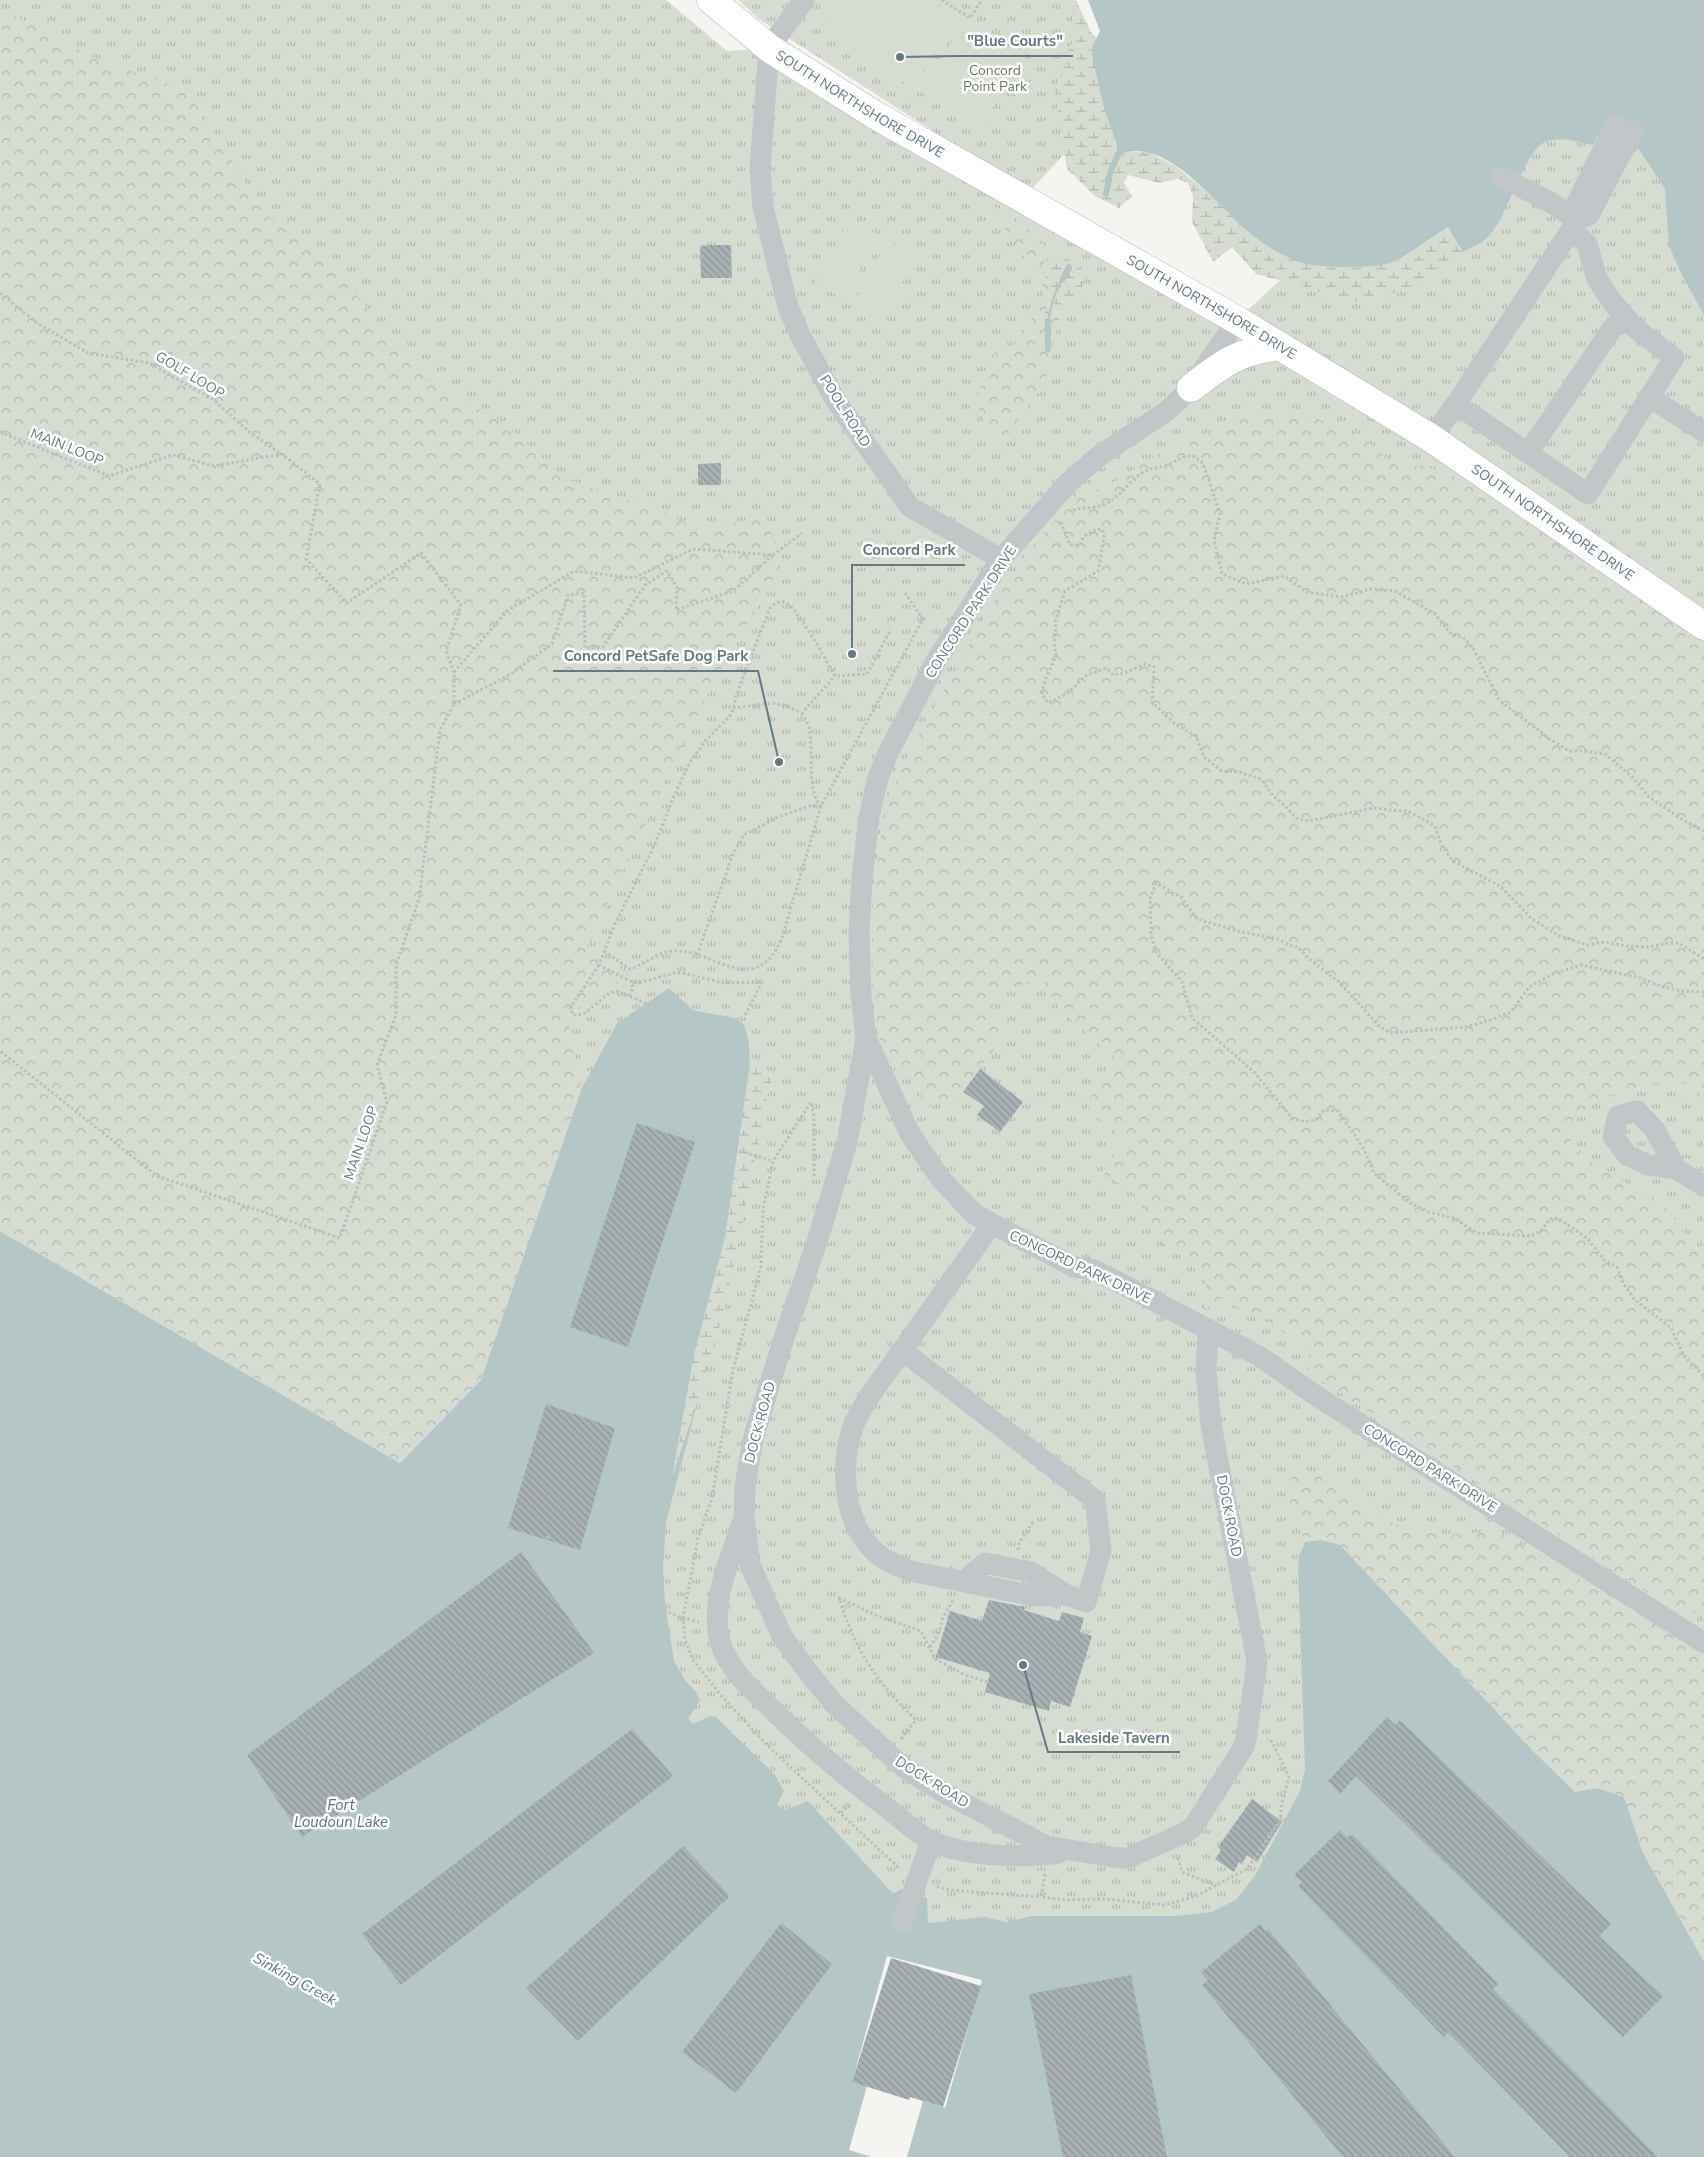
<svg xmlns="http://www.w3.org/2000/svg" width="1704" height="2157" font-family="'Nunito Sans',sans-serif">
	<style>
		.grass { fill: url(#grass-tufts) }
		.forest { fill: url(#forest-crowns) }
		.wetland { fill: url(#wetland-marsh) }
		.garden { fill: #d7dcd1 }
		.water { fill: #b4c6c6 }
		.pier { fill: #f5f4f0 }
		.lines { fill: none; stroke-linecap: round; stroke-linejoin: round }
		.stream { stroke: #b4c6c6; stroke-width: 6 }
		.building { fill: url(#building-back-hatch) }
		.major-casing { stroke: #b2b8ba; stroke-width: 29 }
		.path { stroke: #bbbebf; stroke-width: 3; stroke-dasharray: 2.5 2.5; stroke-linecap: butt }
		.minor { stroke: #c1c6c8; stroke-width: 21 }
		.major { stroke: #fff; stroke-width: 28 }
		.labels { text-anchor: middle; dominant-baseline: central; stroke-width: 5; stroke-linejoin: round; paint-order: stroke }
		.park-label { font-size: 14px; fill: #6a7a61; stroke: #fff }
		.street-label { font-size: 14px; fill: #627a83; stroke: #fff }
		.water-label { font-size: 15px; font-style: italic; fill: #597679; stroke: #fff }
		.leader { fill: none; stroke: #627a83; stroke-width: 2 }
		.callout-dot { fill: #627a83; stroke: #fff; stroke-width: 2 }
		.callout-label { font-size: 15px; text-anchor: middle; font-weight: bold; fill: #627a83; stroke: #fff; stroke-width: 5; stroke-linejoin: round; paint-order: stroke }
	</style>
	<defs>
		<pattern id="grass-tufts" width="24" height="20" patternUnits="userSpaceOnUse" patternTransform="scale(1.25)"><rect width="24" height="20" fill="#d7dcd1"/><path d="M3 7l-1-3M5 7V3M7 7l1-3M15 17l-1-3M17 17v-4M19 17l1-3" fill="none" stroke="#b2b7af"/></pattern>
		<pattern id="forest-crowns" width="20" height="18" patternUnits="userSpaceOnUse" patternTransform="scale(1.25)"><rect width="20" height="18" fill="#d7dcd1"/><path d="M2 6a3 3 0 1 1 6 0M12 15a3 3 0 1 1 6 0" fill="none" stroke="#b2b7af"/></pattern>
		<pattern id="wetland-marsh" width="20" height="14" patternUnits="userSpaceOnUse" patternTransform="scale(1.25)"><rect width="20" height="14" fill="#d7dcd1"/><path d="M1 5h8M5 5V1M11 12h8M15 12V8" fill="none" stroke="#b2b7af"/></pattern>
		<pattern id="building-back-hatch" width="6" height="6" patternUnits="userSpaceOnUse" patternTransform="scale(1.25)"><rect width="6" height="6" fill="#a8b2b5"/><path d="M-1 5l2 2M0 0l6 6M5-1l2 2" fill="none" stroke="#8c9699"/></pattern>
	</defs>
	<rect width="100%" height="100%" fill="#f5f4f0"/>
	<path class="grass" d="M 0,0 L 666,0 L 727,51 L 769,48 L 1237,320 L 1300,262 L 1481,174 L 1614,103 L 1704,234 L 1704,1962 L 1597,1788 L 1575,1792 L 1532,1750 L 1317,1765 L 1260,1890 L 1185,1924 L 924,1929 L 704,1746 L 640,1638 L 750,1063 L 749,1041 L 744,1024 L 735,1018 L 693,1010 L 684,1002 L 481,1380 L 0,1231 Z
		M 738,0 L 1074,0 L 1087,37 L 1066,152 L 1033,188 L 958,147 L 759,19 Z"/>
	<path class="forest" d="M 0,8 L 99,60 L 188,91 L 265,214 L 340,275 L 426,379 L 504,423 L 566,479 L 666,513 L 697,530 L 767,518 L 781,565 L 711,687 L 587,947 L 630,975 L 567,1015 L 582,1088 L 481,1380 L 400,1463 L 0,1231 Z
		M 990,204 L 1020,220 L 1051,253 L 1041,267 L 1052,290 L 1044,319 L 1062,307 L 1044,384 L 1005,439 L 998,439 C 988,429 975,411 978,396 C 980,383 991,364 996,351 L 1017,343 L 1036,312 L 1045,290 Z
		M 1260,413 L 1310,416 L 1366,438 L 1377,451 L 1397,465 L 1425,466 L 1492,491 L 1704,638 L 1704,1099 L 1687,1082 L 1663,1082 L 1603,1097 L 1573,1118 L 1571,1142 L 1597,1167 L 1662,1202 L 1704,1260 L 1704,1618 L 1699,1614 L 1667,1605 L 1308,1372 L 1310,1347 L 1221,1298 L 1205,1310 L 1206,1281 L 1189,1261 L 1162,1242 L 1139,1197 L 1102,1172 L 1126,1141 L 1089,1111 L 1089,1099 L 1118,1061 L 1060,1010 L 1042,977 L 991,998 L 1003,1037 L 963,1092 L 929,1107 L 879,1037 L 871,976 L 873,898 L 885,803 L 920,733 L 991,606 L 1029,549 L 1075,500 L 1117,480 L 1154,456 L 1234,421 Z
		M 1305,1470 L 1325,1474 L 1387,1522 L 1442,1535 L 1498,1531 L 1704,1652 L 1704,1962 L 1642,1851 L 1624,1797 L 1597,1788 L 1575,1792 L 1321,1540 L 1305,1542 L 1285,1490 L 1291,1478 Z"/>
	<path class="wetland" d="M 1070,0 L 1076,0 L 1091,32 L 1097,39 L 1092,47 L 1104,109 L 1117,145 L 1117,151 L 1149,152 L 1175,166 L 1204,189 L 1256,238 L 1299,262 L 1352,268 L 1391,263 L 1459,220 L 1533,128 L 1469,226 L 1463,252 L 1423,282 L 1366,303 L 1331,297 L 1302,286 L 1256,274 L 1232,247 L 1213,262 L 1192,222 L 1193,196 L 1188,183 L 1178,179 L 1159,183 L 1128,175 L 1124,183 L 1132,196 L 1119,208 L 1095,196 L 1067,169 L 1055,94 L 1064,61 L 1076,33 Z
		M 1055,252 L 1077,264 L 1083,270 C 1084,293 1082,301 1058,309 L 1050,327 L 1044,324 L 1043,319 L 1052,290 L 1041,267 L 1051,253 Z
		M 750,1054 L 771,1080 L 727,1299 L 699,1397 L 672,1480 L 694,1355 L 725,1237 L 750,1063 Z"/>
	<path class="garden" d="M 840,0 L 931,0 L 959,19 L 912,88 L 822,26 Z
		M 966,20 L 1025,58 L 979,129 L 920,92 Z
		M 850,219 L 879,235 L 843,299 L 815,282 Z
		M 888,240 L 917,256 L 882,320 L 853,304 Z"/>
	<path class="water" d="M 1088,0 L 1704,0 L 1704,315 L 1681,273 L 1669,246 L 1665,189 L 1638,148 L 1635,152 L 1601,130 L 1593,145 C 1578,142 1558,135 1543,143 C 1524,154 1508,215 1489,236 C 1483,243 1471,247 1463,252 L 1448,227 C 1434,235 1403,259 1390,263 C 1372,269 1317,268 1299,262 C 1288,258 1266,246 1256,238 C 1222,213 1169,135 1120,154 L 1117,151 L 1117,145 L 1104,109 L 1092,55 L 1092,47 L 1100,31 Z
		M 1070,267 L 1072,270 C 1054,287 1050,315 1046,339 C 1046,318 1051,297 1060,279 C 1063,274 1068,272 1070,267 Z
		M 669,988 L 693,1010 L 735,1018 L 744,1024 L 749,1041 L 750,1063 L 725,1237 L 694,1355 L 672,1477 L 699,1397 L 666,1522 L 663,1567 L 665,1604 L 674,1661 L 685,1680 L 696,1692 L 700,1701 L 688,1718 L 693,1724 L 710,1716 L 715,1716 L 775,1775 L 784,1791 L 777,1805 L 786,1810 L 808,1801 L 893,1894 L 901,1889 L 927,1898 L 928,1923 L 985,1917 L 1007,1922 L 1032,1916 L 1176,1916 L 1211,1912 L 1236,1900 L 1256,1874 L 1300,1791 L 1305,1769 L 1298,1566 L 1300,1554 L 1305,1542 L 1321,1540 L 1340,1545 L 1532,1750 L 1575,1792 L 1597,1788 L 1624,1797 L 1642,1851 L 1704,1962 L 1704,2157 L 0,2157 L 0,1231 L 400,1463 L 481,1380 L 582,1088 L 617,1023 Z"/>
	<path class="pier" d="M 887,1956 L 982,1980 L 945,2108 L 923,2101 L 907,2157 L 872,2157 L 849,2150 L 867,2086 L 852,2082 Z"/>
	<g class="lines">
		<path class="stream" d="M 1106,194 L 1111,170 L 1122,146
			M 1063,279 L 1069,267
			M 1048,349 L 1048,321"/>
	</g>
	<path class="building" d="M 708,245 L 731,245 L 732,278 L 701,278 L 700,246 Z
		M 721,463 L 721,485 L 698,485 L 698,464 Z
		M 980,1069 L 1023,1102 L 1000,1132 L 977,1115 L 984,1106 L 963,1092 Z
		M 637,1123 L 695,1142 L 628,1347 L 570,1327 Z
		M 546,1404 L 615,1428 L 580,1550 L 508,1528 Z
		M 521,1552 L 594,1653 L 302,1837 L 247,1755 Z
		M 989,1600 L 1025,1607 L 1024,1610 L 1059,1621 L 1062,1612 L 1084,1618 L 1080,1632 L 1092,1636 L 1070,1707 L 1051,1701 L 1049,1711 L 985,1692 L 990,1673 L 936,1657 L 950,1611 L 982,1621 Z
		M 1387,1717 L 1395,1725 L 1400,1720 L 1611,1924 L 1599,1936 L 1663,1996 L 1623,2037 L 1356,1776 L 1340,1794 L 1328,1781 Z
		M 632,1729 L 673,1776 L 401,1985 L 362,1934 Z
		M 1252,1799 L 1282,1822 L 1257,1862 L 1247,1855 L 1242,1864 L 1239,1862 L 1234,1872 L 1215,1859 L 1221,1850 L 1218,1847 Z
		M 1340,1830 L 1347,1838 L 1352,1834 L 1498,1984 L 1493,1989 L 1658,2157 L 1570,2157 L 1448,2032 L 1444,2037 L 1298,1886 L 1302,1882 L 1294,1875 Z
		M 683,1846 L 730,1896 L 578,2041 L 526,1988 Z
		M 781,1923 L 832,1964 L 736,2093 L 682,2052 Z
		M 1260,1924 L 1266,1932 L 1268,1929 L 1455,2157 L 1343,2157 L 1202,1985 L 1208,1980 L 1201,1972 Z
		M 891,1958 L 981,1986 L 943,2107 L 910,2097 L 909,2100 L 852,2082 Z
		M 1131,1975 L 1167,2157 L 1063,2157 L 1029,1994 Z"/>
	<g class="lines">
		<defs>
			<g id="major">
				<path id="s1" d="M 711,0 L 769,48 L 875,115 L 1237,320 L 1431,438 L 1704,626"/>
				<path d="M 1191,388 C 1223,363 1239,351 1280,346"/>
			</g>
		</defs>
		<use href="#major" class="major-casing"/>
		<path class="path" d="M 942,0 L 970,18 L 982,0
			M 1634,111 L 1647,84
			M 0,293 L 37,323 L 88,353 L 149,363 L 214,400 L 248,431 L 281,454
			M 0,432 L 109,476 L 173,455 L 214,466 L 282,454 L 320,484 L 306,559 L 347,603 L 421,553 L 461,605 L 446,651 L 454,672 L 454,704 L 440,730 L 419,899 L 396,965 L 396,1015 L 377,1065 L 387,1102 L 340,1238 L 157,1176 L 0,1051
			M 1073,510 C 1083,507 1093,509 1103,505 C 1119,498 1126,485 1139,475 C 1147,469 1155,468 1165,466 C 1176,462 1180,456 1193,456 L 1203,463 L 1220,514 L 1214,540 L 1222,574 L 1246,584 L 1284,576 L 1307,592 L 1342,597 L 1371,589 L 1395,591 L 1435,614 L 1452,635 L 1463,637 L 1474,650 L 1499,700 L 1551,740 L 1569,751 L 1584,751 L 1605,754 L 1632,777 L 1649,797 L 1683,820 L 1704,831
			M 1061,522 L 1070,545 L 1080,545 C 1084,533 1090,531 1102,529 L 1104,537 L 1098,571 L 1065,591 L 1055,622 L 1056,632 L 1054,643 L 1056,656 L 1045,680 L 1042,694 L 1048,703 L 1067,694 L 1085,676 L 1106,668 L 1113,675 L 1125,673 L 1145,664 L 1154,667 L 1152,702 L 1175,724 L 1196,736 L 1204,757 L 1222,771 L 1240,772 L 1261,779 L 1273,796 L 1282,803 L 1296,818 L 1308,821 L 1374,808 L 1410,812 L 1435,826 L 1441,845 L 1453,861 L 1500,886 L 1531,918 L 1557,935 L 1587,945 L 1604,942 L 1627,946 L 1649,947 L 1668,943 L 1679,943 L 1704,959
			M 454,672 L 507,611 L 574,571 L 634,578 L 693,549 L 773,555 L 802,533
			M 454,704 L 511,674 L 552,644 L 568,595 L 584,593 L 585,648 L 603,647 L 645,585 L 667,571 L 677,587 L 676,610 L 733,591 L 773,555
			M 733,708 L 773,703 L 787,706 L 802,713 L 835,676
			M 802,713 C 804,718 808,723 809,728 C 814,750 806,790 821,806
			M 604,951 L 630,969 C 644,965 657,952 672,951 C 713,947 754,1002 782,938 L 821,806 L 923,619 L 905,593
			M 697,955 L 733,854 L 744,835 L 778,817 L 810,806 L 821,806
			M 599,965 L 570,1008 L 573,1015 C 591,1017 600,994 616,991 L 670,1013
			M 1704,992 L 1681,991 L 1660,986 L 1640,978 L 1582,965 L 1555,973 L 1529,987 L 1511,1012 L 1488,1021 L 1465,1027 L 1390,1033 L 1379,1026 L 1339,982 L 1309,959 L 1298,947 L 1289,945 L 1278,939 L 1237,931 L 1197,919 L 1181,897 L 1156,883 L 1150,899 L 1151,934 L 1156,952 L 1182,982 L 1192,1018 L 1254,1072 L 1292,1118 L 1305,1122 L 1317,1119 L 1324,1110 L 1338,1111 L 1364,1149 L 1374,1173 L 1410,1203 L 1429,1212 L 1454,1218 L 1477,1233 L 1530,1236 L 1541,1231 L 1550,1219 L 1558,1218 L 1587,1238 L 1604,1260 L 1617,1267 L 1623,1283 L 1635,1300 L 1671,1328 L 1684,1356 L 1704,1376
			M 629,996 L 633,988 L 632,982
			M 745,1015 L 762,982 L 724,983 L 683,973 L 674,973 L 639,983 L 632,982 L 599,965 L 615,924 L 655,844 L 673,798 L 690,762 L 706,740 L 730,716 L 733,710 L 736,696 L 770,608 C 774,604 778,601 784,602 C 797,605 827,663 835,676 L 867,674 L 891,629
			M 663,1128 L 773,1161
			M 814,1176 L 814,1118 L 811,1102 L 773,1161 L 763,1210 L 761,1267 L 733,1370 L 712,1498 L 698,1538 L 683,1618 L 685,1640 L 693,1660 L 720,1694 L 769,1747 L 900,1869
			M 548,1536 L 546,1547 L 569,1553 L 589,1581 L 683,1618 L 699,1622
			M 1018,1550 L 1018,1545 L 1034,1520
			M 563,1598 L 589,1581
			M 930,1647 L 938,1635 L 943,1617 L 954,1599
			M 901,1739 L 916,1720 C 876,1682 856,1651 839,1598 L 880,1617 L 921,1631 L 935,1659 L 963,1674 L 987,1682
			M 841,1813 L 849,1804
			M 1178,1858 L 1182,1872 L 1216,1885
			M 1045,1874 L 1041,1897 L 1066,1900 L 1104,1899 L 1164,1905 L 1196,1896 L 1247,1869 L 1281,1819 L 1281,1807 L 1289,1777 L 1272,1742 L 1267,1739
			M 937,1886 L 949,1890 L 1041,1897"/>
		<path class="minor" d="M 804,0 L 769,48 L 760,169 L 763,207 L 788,307 L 800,335 L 836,401 L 910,507 L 1001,559
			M 1501,177 L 1550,202 L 1577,220
			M 1577,220 L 1576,205 L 1616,124
			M 1571,230 L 1577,220 L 1589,215 L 1633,131
			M 1237,320 L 1191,388 L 1167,411 L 1099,456 L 1069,482 L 1001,559 L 936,661 L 888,753 L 877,781 L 869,817 L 862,878 L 859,933 L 861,995 L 866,1038 L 910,1134 L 941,1179 L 974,1214 L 1074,1267 L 1095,1270 L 1259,1356 L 1318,1397 L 1704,1643
			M 1649,397 L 1704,432
			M 1431,438 L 1456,404 L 1588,494 L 1674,358 L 1635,328 L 1613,303 L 1597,279 L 1587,244 L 1571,230 L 1456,404
			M 1528,453 L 1611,330 L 1625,318
			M 866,1038 L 847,1142 L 818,1239 L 783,1341 L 755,1432 L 749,1461 L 745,1487 L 744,1518 L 750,1565 L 782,1636 L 809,1673 L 834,1704 L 903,1767 L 946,1794 L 1047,1846 L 1118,1858 L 1128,1858 L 1186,1832 L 1194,1826 L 1243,1748 L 1246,1739 L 1257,1662 L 1211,1425 L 1206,1372 L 1208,1329
			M 1676,1169 L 1655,1130 L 1637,1111 L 1618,1116 L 1613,1136 L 1627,1155 L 1648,1165 L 1676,1169 L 1704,1186
			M 992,1224 L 871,1394 C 865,1404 858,1414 854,1424 C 840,1462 842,1517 871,1548 C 881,1559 896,1565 910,1571 L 1034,1596 L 1067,1595
			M 903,1351 L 1095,1500 L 1101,1551 L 1086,1602 L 1067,1595 L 1031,1572 L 985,1563 L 964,1581
			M 742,1523 C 730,1559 710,1602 720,1641 C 728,1669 751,1689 772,1709 C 810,1747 847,1778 890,1810 C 903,1820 917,1834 932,1841 C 964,1857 1024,1858 1059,1853
			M 902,1923 L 931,1841"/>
		<use href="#major" class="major"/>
	</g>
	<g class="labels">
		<g class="park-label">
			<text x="995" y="70">Concord<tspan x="995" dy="16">Point Park</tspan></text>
		</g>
		<g class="street-label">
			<text stroke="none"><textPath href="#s1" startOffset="182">SOUTH NORTHSHORE DRIVE</textPath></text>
			<text stroke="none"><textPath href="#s1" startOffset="588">SOUTH NORTHSHORE DRIVE</textPath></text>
			<text transform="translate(190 375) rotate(31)">GOLF LOOP</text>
			<text transform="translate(845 411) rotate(58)">POOL ROAD</text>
			<text transform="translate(67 447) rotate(22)">MAIN LOOP</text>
			<text stroke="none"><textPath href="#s1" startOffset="992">SOUTH NORTHSHORE DRIVE</textPath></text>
			<text transform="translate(971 612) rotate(-57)">CONCORD PARK DRIVE</text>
			<text transform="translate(361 1143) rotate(-71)">MAIN LOOP</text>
			<text transform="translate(1080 1267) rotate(25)">CONCORD PARK DRIVE</text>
			<text transform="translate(760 1422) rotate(-75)">DOCK ROAD</text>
			<text transform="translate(1430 1468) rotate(32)">CONCORD PARK DRIVE</text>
			<text transform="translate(1229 1516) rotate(79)">DOCK ROAD</text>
			<text transform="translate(932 1782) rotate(32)">DOCK ROAD</text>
		</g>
		<g class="water-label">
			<text x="341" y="1805">Fort<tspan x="341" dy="17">Loudoun Lake</tspan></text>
			<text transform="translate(295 1979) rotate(29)">Sinking Creek</text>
		</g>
	</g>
	<path class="leader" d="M900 57L957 56H1073M852 654L852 565H965M779 762L758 671H553M1023 1665L1048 1752H1180"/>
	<g class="callout-dot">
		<circle cx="900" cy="57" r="5"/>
		<circle cx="852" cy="654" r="5"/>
		<circle cx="779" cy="762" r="5"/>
		<circle cx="1023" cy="1665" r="5"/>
	</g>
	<g class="callout-label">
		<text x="1015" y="46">"Blue Courts"</text>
		<text x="909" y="555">Concord Park</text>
		<text x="656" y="661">Concord PetSafe Dog Park</text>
		<text x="1114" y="1743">Lakeside Tavern</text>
	</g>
</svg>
